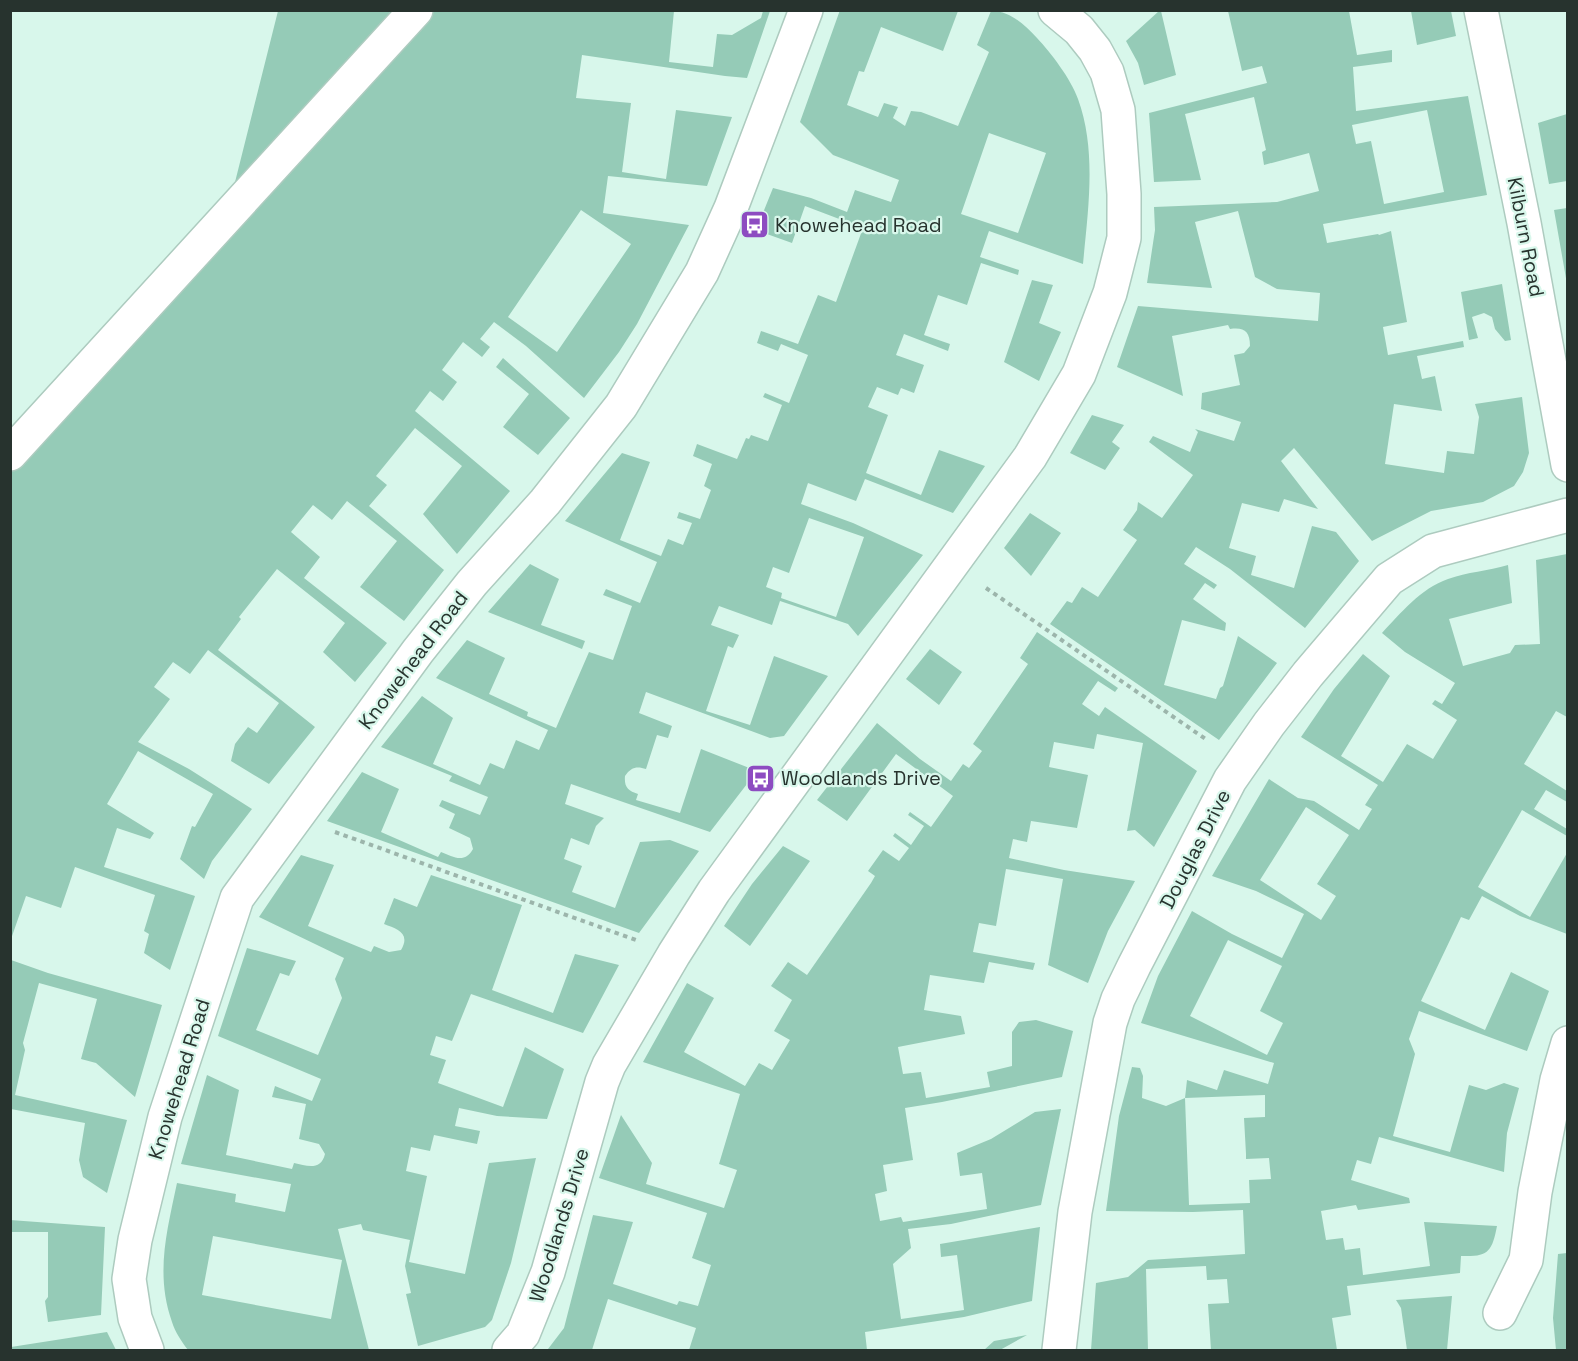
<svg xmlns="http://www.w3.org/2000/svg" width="1578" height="1361" font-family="'Space Grotesk',sans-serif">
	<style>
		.green { fill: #95cbb7; fill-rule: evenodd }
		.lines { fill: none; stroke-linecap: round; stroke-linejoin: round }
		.minor-casing { stroke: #adcbbf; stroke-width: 36 }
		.path { stroke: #9cb5ab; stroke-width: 4; stroke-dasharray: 4.5 4.5; stroke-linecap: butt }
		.minor { stroke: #fff; stroke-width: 33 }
		.labels { text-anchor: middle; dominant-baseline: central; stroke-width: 4.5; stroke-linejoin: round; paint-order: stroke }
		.poi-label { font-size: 20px; fill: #27332e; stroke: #d8f7eb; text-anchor: start }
		.street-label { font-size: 20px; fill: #27332e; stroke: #d8f7eb }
	</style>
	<rect width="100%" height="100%" fill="#d8f7eb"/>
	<path class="green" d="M 840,10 L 958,11 L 943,51 L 881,27 L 864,72 L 859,71 L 847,105 L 878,117 L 884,103 L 898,107 L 893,118 L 905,126 L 911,111 L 921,112 L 958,126 L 989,52 L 977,45 L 991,11 C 1009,10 1025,25 1037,38 C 1051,53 1071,79 1078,99 C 1097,151 1088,210 1083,264 L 989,231 L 980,257 L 1019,270 L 1018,275 L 981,263 L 967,305 L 938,295 L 924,335 L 950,344 L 948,351 L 904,334 L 896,355 L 924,365 L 914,393 L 901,388 L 898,395 L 877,387 L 868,407 L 888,415 L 866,473 L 921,495 L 939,450 L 985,466 L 953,513 L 865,479 L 856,501 L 808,483 L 801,504 L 853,523 L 923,555 L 858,636 L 848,624 L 780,601 L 772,625 L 719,606 L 711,625 L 739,635 L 733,648 L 728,646 L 706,711 L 750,725 L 774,656 L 828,676 L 784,736 L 770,738 L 646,692 L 639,713 L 672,726 L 668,738 L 657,735 L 646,769 C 637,766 631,767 625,776 C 624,787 628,791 638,794 L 636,800 L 680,813 L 701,749 L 757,771 L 710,832 L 571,784 L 565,804 L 604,818 L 596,826 L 589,845 L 571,838 L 564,859 L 582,866 L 572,892 L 615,908 L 640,842 L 670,840 L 699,851 L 639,933 L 327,821 L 362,772 L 399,789 L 381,832 L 438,857 L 441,852 C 453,857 465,864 473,849 L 470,838 L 449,828 L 455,814 L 439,806 L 442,800 L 480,815 L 488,797 L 449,781 L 452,776 L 381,747 L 422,696 L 453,718 L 433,764 L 480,785 L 490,763 L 504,769 L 516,740 L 539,750 L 548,730 L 436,678 L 467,640 L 505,658 L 489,694 L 528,712 L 527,716 L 556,728 L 589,652 L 613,660 L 632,606 L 603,595 L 606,589 L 640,603 L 657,562 L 565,521 L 622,453 L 650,462 L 620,540 L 661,556 L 668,539 L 683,545 L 692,523 L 677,518 L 679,512 L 700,519 L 711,490 L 704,486 L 712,464 L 693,456 L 697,444 L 737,459 L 746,438 L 749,439 L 751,435 L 768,441 L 782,405 L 763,397 L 765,393 L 789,403 L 808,355 L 781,344 L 778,351 L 757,343 L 761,331 L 798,344 L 818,295 L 836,302 L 863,228 L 805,206 L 792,243 L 756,230 L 773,188 L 811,198 L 847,212 L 855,190 L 891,202 L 899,180 L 833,155 L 800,122 ZM 989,133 L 1046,153 L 1018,233 L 961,214 ZM 809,518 L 864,537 L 836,617 L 781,598 L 782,593 L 766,587 L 773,567 L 789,573 Z
		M 278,11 L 674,11 L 669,62 L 713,67 L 717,34 L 732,35 L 761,18 L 763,11 L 770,11 L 747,78 L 725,76 L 582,55 L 576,98 L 631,103 L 622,172 L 666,179 L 676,110 L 732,117 L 707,186 L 608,176 L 603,213 L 689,225 L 637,324 L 619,352 L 584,398 L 526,346 L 494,322 L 480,339 L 490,347 L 482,357 L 463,342 L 442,370 L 457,382 L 443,401 L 430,391 L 415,411 L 510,491 L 457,554 L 423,514 L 462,466 L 415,428 L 376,476 L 387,485 L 369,506 L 444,570 L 404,621 L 360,587 L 397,541 L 347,501 L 332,520 L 313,505 L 291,532 L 320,557 L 304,578 L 387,643 L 355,682 L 323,652 L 345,623 L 277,569 L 239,617 L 241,619 L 218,650 L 315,727 L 269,784 L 231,761 L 235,744 L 248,727 L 257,733 L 279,703 L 208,650 L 190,674 L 173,662 L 154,687 L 170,699 L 138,742 L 189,769 L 252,809 L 212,861 L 204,879 L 180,859 L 192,826 L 195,827 L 213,794 L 138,751 L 107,804 L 154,833 L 150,839 L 117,828 L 104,867 L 195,896 L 170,970 L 144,953 L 149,934 L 144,931 L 155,895 L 75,867 L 61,908 L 26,896 L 11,939 L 11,454 L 226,218 ZM 581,210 L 631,244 L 557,352 L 508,317 Z
		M 1159,11 L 1161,11 L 1176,75 L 1144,85 L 1138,63 L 1126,41 Z
		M 1228,11 L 1349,11 L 1357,55 L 1392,50 L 1392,62 L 1353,67 L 1356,111 L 1468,96 L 1487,195 L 1323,224 L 1327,243 L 1378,234 L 1379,235 L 1391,231 L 1407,322 L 1383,327 L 1388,355 L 1463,341 L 1464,347 L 1417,356 L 1422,379 L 1435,376 L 1442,411 L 1394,404 L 1385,464 L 1444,473 L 1447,451 L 1474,454 L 1479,417 L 1475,404 L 1522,397 L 1529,453 L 1523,472 L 1514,486 L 1483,502 L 1431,511 L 1372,541 L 1294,448 L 1281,461 L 1318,509 L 1284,499 L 1279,512 L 1242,503 L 1229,548 L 1256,556 L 1251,575 L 1294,588 L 1312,526 L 1336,532 L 1359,561 L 1305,628 L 1230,569 L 1196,547 L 1184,564 L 1217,585 L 1214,589 L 1205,583 L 1193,599 L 1226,623 L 1225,631 L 1182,620 L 1164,685 L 1216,699 L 1220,688 L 1223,686 L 1238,636 L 1277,663 L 1219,740 L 1050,624 L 1067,601 L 1072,603 L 1082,587 L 1098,597 L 1137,540 L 1123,530 L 1137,510 L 1138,502 L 1162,518 L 1193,475 L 1149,442 L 1153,436 L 1190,452 L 1198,432 L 1195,429 L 1234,441 L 1241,422 L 1201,409 L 1202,393 L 1240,385 L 1234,355 L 1244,353 L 1250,346 C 1250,331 1244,327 1230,329 L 1228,325 L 1172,336 L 1183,396 L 1117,367 L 1138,306 L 1318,321 L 1320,293 L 1277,289 L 1255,277 L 1238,211 L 1195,222 L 1212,288 L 1147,283 L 1155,230 L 1154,207 L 1277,202 L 1319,191 L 1309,153 L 1264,165 L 1262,152 L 1266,150 L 1254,97 L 1185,114 L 1201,180 L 1154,182 L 1149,113 L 1267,83 L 1262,66 L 1242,71 ZM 1427,110 L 1444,192 L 1384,204 L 1371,141 L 1356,144 L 1352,125 Z
		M 1411,11 L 1451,11 L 1456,36 L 1417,45 Z
		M 1567,114 L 1567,181 L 1549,184 L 1538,123 Z
		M 1567,208 L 1568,208 L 1567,284 L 1554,210 Z
		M 1032,280 L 1053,285 L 1039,323 L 1061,332 L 1039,381 L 1004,362 Z
		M 1502,284 L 1511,340 L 1505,341 L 1495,329 L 1492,317 L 1484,313 L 1472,317 L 1478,338 L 1469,340 L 1461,292 Z
		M 503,358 L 570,418 L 538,455 L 503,427 L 529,394 L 496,367 Z
		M 1092,415 L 1124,425 L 1112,442 L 1120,448 L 1105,470 L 1070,453 Z
		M 1030,513 L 1061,533 L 1031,576 L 1004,548 Z
		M 1567,554 L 1567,717 L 1556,711 L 1524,764 L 1567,791 L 1567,802 L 1546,790 L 1534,809 L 1567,829 L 1567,836 L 1522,810 L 1478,887 L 1530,917 L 1567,853 L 1567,934 L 1520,916 L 1482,896 L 1469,920 L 1461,917 L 1421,1001 L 1485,1030 L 1511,972 L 1549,991 L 1527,1051 L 1419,1011 L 1409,1039 L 1415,1054 L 1393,1136 L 1450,1152 L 1469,1085 L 1486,1090 L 1504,1083 L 1519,1088 L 1507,1133 L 1504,1172 L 1379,1137 L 1371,1164 L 1357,1160 L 1351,1180 L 1409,1198 L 1410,1203 L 1358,1210 L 1356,1205 L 1321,1211 L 1326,1240 L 1343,1238 L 1345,1250 L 1360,1248 L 1363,1275 L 1430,1266 L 1424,1222 L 1497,1226 C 1492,1252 1488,1257 1461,1256 L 1460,1273 L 1347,1286 L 1351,1315 L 1332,1318 L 1337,1350 L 1211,1350 L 1208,1304 L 1229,1303 L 1227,1279 L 1207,1280 L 1206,1266 L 1146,1269 L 1148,1350 L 1091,1350 L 1096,1283 L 1128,1277 L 1148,1260 L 1245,1254 L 1243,1210 L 1193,1212 L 1106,1211 L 1119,1116 L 1132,1067 L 1140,1068 L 1143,1076 L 1142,1098 L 1166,1106 L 1185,1098 L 1187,1080 L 1217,1090 L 1224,1070 L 1268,1084 L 1274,1063 L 1141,1023 L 1158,976 L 1192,911 L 1232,934 L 1282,958 L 1304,914 L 1256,891 L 1212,876 L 1269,779 L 1298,798 L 1314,801 L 1359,830 L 1372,809 L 1365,805 L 1378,785 L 1301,737 L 1334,689 L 1363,654 L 1390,676 L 1341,756 L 1383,782 L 1407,744 L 1433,759 L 1457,720 L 1432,704 L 1435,700 L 1442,704 L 1455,683 L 1405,652 L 1382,633 C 1400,614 1421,588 1448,579 C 1467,572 1488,571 1508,565 L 1512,603 L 1449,619 L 1463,666 L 1510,653 L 1515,645 L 1540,644 L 1536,560 ZM 1306,807 L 1349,835 L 1317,884 L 1336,896 L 1321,920 L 1260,880 ZM 1228,940 L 1282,966 L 1260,1011 L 1283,1023 L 1267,1055 L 1190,1016 ZM 1265,1095 L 1265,1117 L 1244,1118 L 1246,1154 L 1246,1159 L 1269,1158 L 1271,1179 L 1249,1180 L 1250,1203 L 1189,1205 L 1185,1098 Z
		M 530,564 L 559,579 L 541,625 L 585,641 L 582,649 L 488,612 Z
		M 1037,632 L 1118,688 L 1115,692 L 1098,681 L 1082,704 L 1099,716 L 1105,707 L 1197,771 L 1154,847 L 1135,830 L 1127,831 L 1143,743 L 1097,734 L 1094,749 L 1054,742 L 1049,767 L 1088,775 L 1077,828 L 1031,821 L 1027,842 L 1013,839 L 1009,858 L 1064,870 L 1135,881 L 1108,931 L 1088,983 L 1048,965 L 1063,879 L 1006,869 L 996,926 L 979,923 L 973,952 L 1035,963 L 1033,970 L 989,962 L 984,983 L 930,975 L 924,1010 L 961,1016 L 965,1034 L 898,1047 L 903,1074 L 921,1072 L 926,1098 L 990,1087 L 987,1072 L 1012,1066 L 1012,1032 L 1019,1022 L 1036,1020 L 1073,1031 L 1062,1077 L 942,1102 L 905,1108 L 913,1160 L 883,1165 L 887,1191 L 875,1194 L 880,1221 L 901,1217 L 903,1222 L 987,1209 L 982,1173 L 960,1176 L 957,1153 L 991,1139 L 1035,1112 L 1061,1109 L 1041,1205 L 951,1224 L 908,1229 L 911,1248 L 893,1264 L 901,1319 L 964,1310 L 957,1255 L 941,1257 L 940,1244 L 1040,1227 L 1032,1301 L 964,1317 L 865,1332 L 867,1350 L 689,1350 L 696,1328 L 608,1299 L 592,1350 L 550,1350 L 548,1349 L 564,1328 L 593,1215 L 633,1222 L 613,1284 L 677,1305 L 679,1301 L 698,1306 L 711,1265 L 692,1258 L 707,1213 L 599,1178 L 621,1115 L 652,1163 L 646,1184 L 724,1208 L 737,1170 L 719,1164 L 740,1094 L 643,1062 L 687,983 L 714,998 L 684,1052 L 745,1086 L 759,1063 L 772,1070 L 790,1040 L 774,1031 L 792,1000 L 771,986 L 788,962 L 807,975 L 871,883 L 875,876 L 868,871 L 883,850 L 899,861 L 909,848 L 893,836 L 895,833 L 911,845 L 924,826 L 908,815 L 910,812 L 931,827 L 953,796 L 896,754 L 847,821 L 817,800 L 877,723 L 920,759 L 951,781 L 963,764 L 969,768 L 982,751 L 973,744 L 1028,664 L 1020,658 Z
		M 930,649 L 962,672 L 939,705 L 906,679 Z
		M 783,846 L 810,861 L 750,946 L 724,926 L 752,884 Z
		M 301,855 L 334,865 L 308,926 L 371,952 L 374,946 L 389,952 L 401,950 C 411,933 397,929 384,924 L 394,898 L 417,907 L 431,875 L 522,905 L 492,990 L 553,1013 L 575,954 L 619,965 L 583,1033 L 471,994 L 452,1041 L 436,1036 L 430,1055 L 446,1060 L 438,1083 L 503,1107 L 525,1047 L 564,1069 L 547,1119 L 497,1116 L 459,1108 L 455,1126 L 480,1131 L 477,1144 L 434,1135 L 430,1151 L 411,1147 L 406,1171 L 427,1176 L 409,1262 L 465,1274 L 489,1163 L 536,1158 L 511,1263 L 492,1320 L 485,1327 L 418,1346 L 406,1294 L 411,1293 L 405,1266 L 410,1240 L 363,1230 L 361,1224 L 338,1229 L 369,1350 L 188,1350 C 182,1342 175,1332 172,1322 C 155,1274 167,1231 177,1183 L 236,1194 L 235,1202 L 285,1212 L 291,1184 L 181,1164 L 207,1075 L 239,1090 L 226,1155 L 292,1169 L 294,1163 C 307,1166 321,1171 325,1154 L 319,1144 L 299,1139 L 306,1104 L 272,1097 L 275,1086 L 312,1101 L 321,1079 L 218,1036 L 247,948 L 296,961 L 289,976 L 280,973 L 256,1030 L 318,1055 L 342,998 L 335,979 L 344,958 L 259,917 ZM 213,1236 L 342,1260 L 331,1319 L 202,1295 Z
		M 11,960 L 48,973 L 162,1005 L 135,1097 L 96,1063 L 81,1059 L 97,999 L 39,983 L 23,1043 L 25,1050 L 15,1095 L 127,1120 L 107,1193 L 83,1177 L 79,1160 L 85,1123 L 11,1109 Z
		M 10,1220 L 105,1227 L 101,1315 L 48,1322 L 45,1301 L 48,1297 L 48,1232 L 11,1232 Z
		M 1567,1253 L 1567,1350 L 1556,1350 L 1553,1318 L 1558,1254 Z
		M 1452,1296 L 1447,1350 L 1407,1350 L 1401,1308 L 1396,1300 Z
		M 107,1332 L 116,1350 L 11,1350 L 11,1347 Z
		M 1027,1335 L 1000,1350 L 984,1350 L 994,1341 Z"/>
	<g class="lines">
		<defs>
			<path id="minor" d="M 1481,10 L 1524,223 L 1568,465
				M 10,454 L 416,10
				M 1500,1313 L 1526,1260 L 1535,1192 L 1557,1080 L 1568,1043
				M 147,1350 L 135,1318 L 129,1279 L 135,1240 L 165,1117 L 237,898 L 418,651 L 472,583 L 545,502 L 621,406 L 702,272 L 731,208 L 806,10
				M 509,1350 L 523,1334 L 548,1272 L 602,1082 L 609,1065 L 674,954 L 714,891 L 1030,457 L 1079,374 L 1110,293 L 1124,238 L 1124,194 L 1118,110 L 1107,72 L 1095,50 L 1079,30 L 1055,10
				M 1059,1350 L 1075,1212 L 1110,1023 L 1118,999 L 1134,966 L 1230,780 L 1269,724 L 1308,674 L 1389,579 L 1433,551 L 1568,515"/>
		</defs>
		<use href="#minor" class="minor-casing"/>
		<path class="path" d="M 986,588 L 1207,740
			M 335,832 L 636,940"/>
		<use href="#minor" class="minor"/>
	</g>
	<defs>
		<symbol id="bus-square" viewBox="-11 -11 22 22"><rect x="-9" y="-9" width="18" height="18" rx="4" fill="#8d4cc1" stroke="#d8f7eb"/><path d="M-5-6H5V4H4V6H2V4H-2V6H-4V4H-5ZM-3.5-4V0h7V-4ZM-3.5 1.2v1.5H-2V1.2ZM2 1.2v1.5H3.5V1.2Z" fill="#fff"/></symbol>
	</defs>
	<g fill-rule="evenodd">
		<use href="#bus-square" x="738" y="208" width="33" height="33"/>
		<use href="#bus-square" x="744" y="762" width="33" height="33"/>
	</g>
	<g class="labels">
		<g class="poi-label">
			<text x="775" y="225">Knowehead Road</text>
			<text x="781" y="778">Woodlands Drive</text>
		</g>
		<g class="street-label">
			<text transform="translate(1526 237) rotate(79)">Kilburn Road</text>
			<text transform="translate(413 660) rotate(-53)">Knowehead Road</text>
			<text transform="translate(1195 849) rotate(-63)">Douglas Drive</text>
			<text transform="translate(179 1079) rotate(-73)">Knowehead Road</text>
			<text transform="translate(559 1225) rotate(-73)">Woodlands Drive</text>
		</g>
	</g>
	<rect width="1578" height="1361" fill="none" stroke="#27332e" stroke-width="24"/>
</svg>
